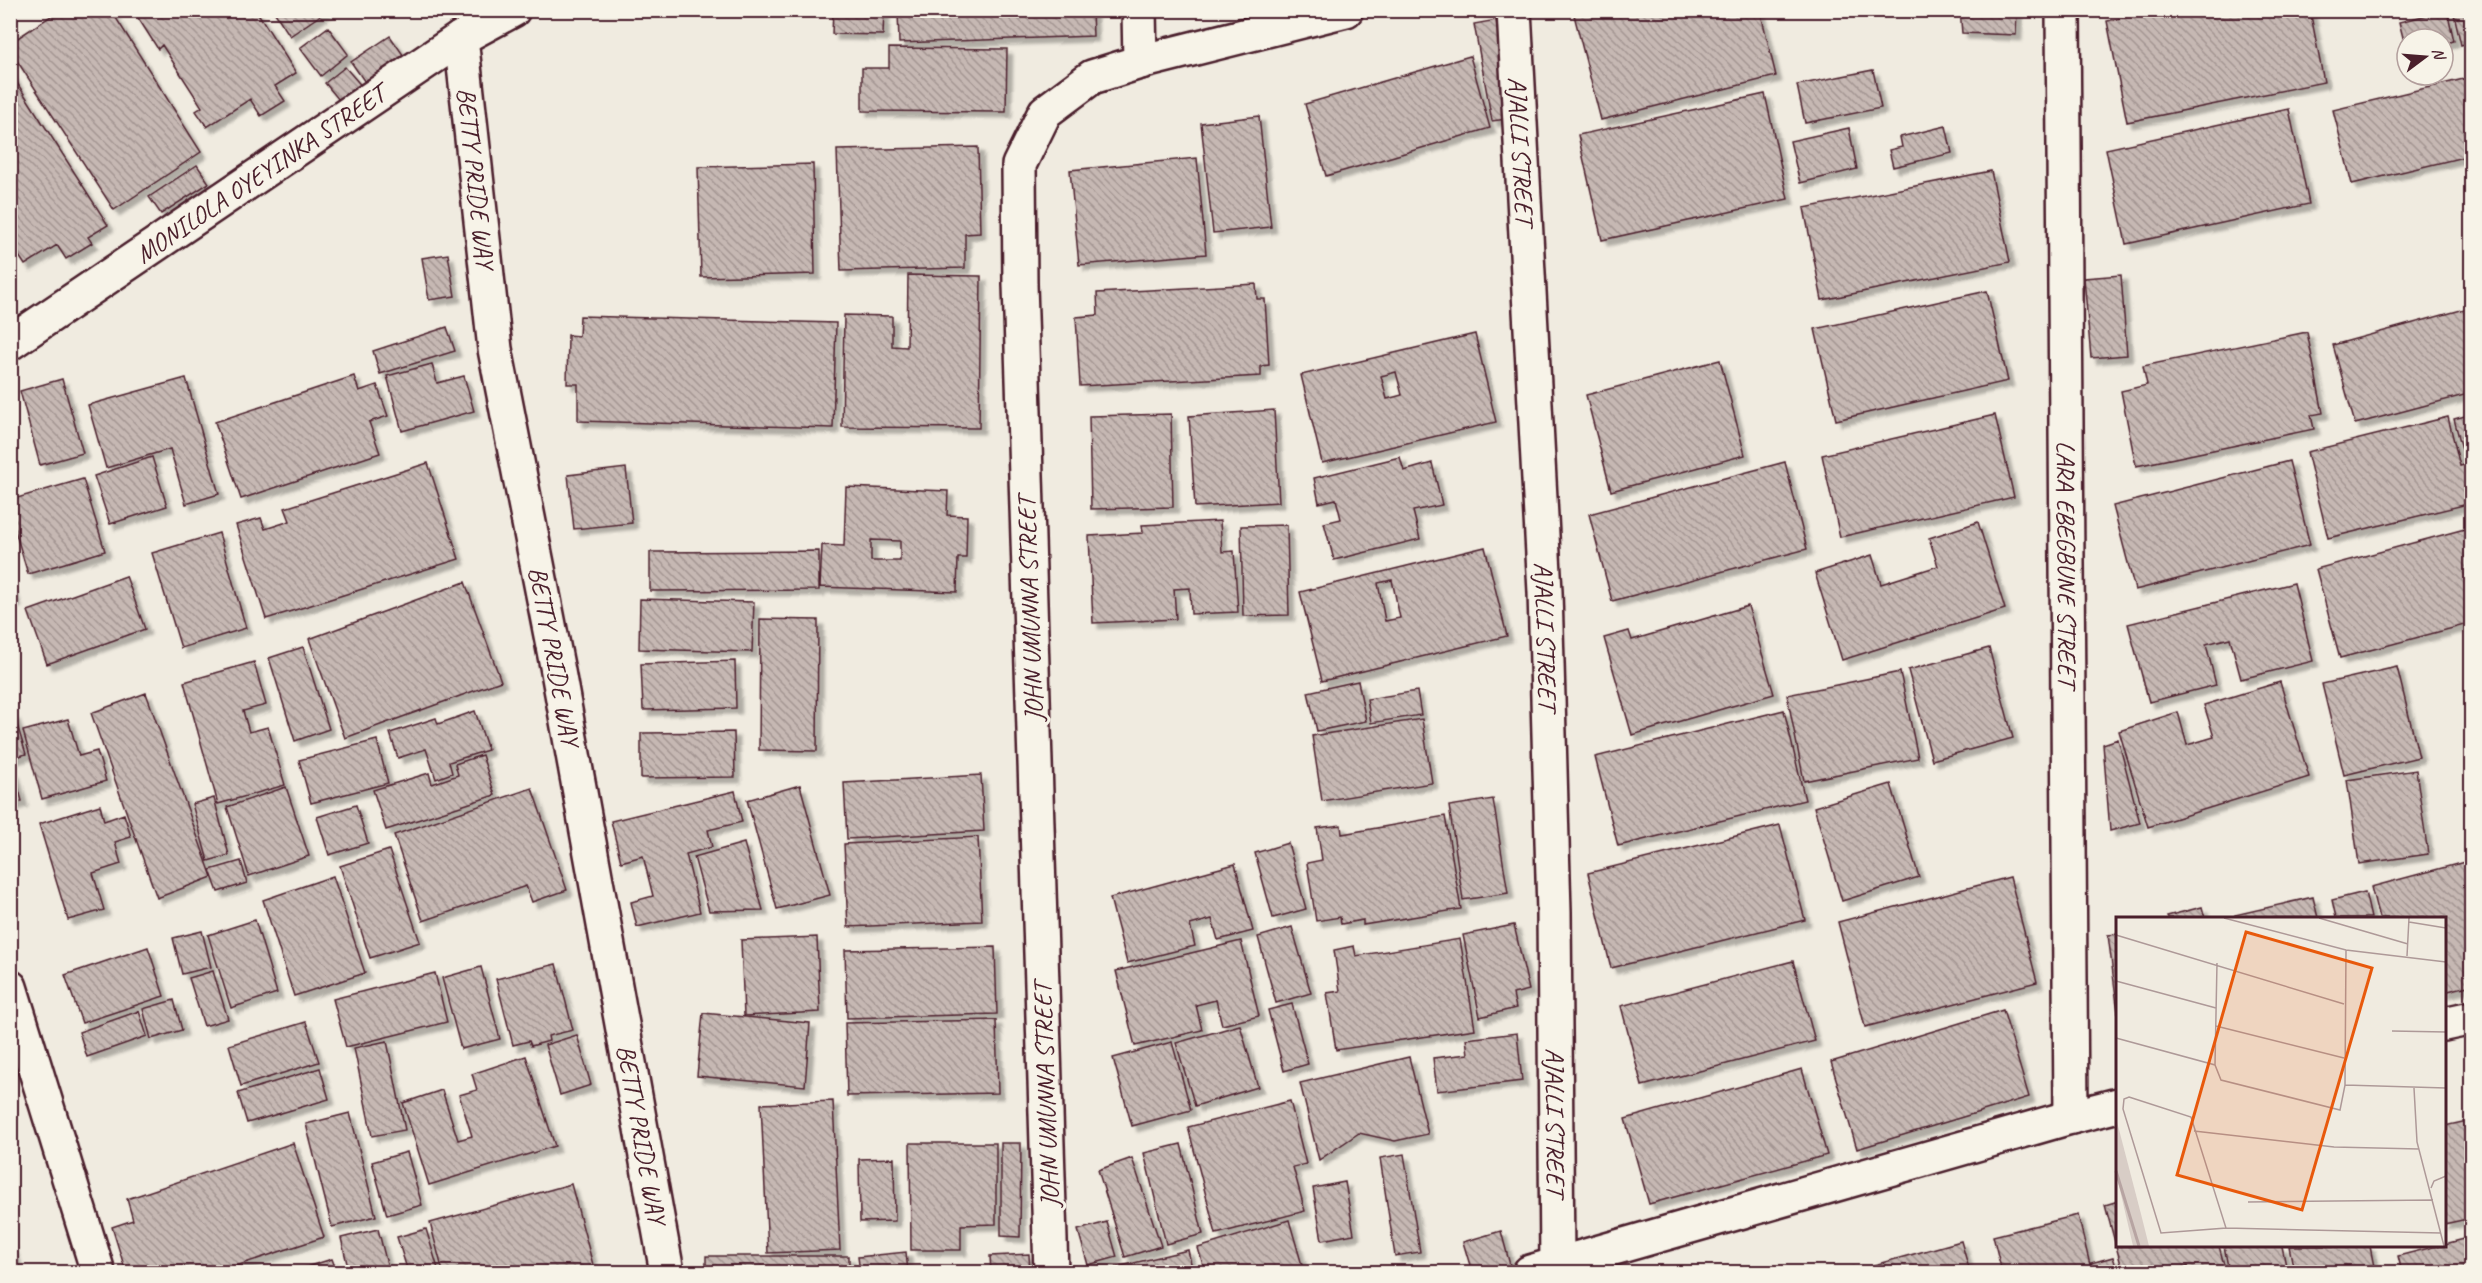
<svg xmlns="http://www.w3.org/2000/svg" width="2482" height="1283" font-family="Caveat,sans-serif">
	<style>
		.building { fill: url(#building-back-hatch); stroke: #4a1f2b; stroke-width: 1.5; fill-rule: evenodd; filter: url(#shadow) }
		.lines { fill: none; stroke-linecap: round; stroke-linejoin: round }
		.minor-casing { stroke: #4a1f2b; stroke-width: 38 }
		.minor { stroke: #f7f3e8; stroke-width: 33 }
		.labels { text-anchor: middle; dominant-baseline: central; stroke-width: 6; stroke-linejoin: round; paint-order: stroke }
		.street-label { font-size: 26px; fill: #4a1f2b; stroke: #f7f3e8 }
		.inset-river { fill: none; stroke: #b7a4a2; stroke-width: 3 }
		.inset-road { fill: none; stroke: #ae9998; stroke-width: 1.5 }
		.view { fill: #e8590c; fill-opacity: 0.15; stroke: #e8590c; stroke-width: 3 }
		.inset-edge { fill: none; stroke: #4a1f2b; stroke-width: 3 }
	</style>
	<defs>
		<pattern id="building-back-hatch" width="6" height="6" patternUnits="userSpaceOnUse" patternTransform="scale(1.5)"><rect width="6" height="6" fill="#c6b8b3"/><path d="M-1 5l2 2M0 0l6 6M5-1l2 2" fill="none" stroke="#a39592"/></pattern>
		<filter id="shadow"><feDropShadow dx="5.5" dy="5.5" stdDeviation="1.5" flood-color="#0004"/></filter>
	</defs>
	<rect width="100%" height="100%" fill="#f0ebe0"/>
	<filter id="ink" filterUnits="userSpaceOnUse"><feTurbulence type="fractalNoise" baseFrequency=".0167" numOctaves="2"/><feDisplacementMap in="SourceGraphic" scale="12" xChannelSelector="R" yChannelSelector="G"/><feConvolveMatrix kernelMatrix="1 2 1 2 8 2 1 2 1" color-interpolation-filters="sRGB"/></filter>
	<g filter="url(#ink)">
		<path class="building" d="M 60,10 L 111,10 L 201,152 L 114,210 L 10,50 L 10,43 Z
			M 133,10 L 256,10 L 296,73 L 275,86 L 285,101 L 261,116 L 250,99 L 207,127 L 196,111 L 202,107 L 162,45 L 158,49 Z
			M 273,10 L 328,10 L 290,36 Z
			M 833,10 L 884,10 L 883,35 L 832,34 Z
			M 898,10 L 1092,10 L 1093,36 L 899,43 Z
			M 1590,10 L 1760,10 L 1776,76 L 1601,120 L 1574,15 Z
			M 1960,10 L 2017,10 L 2016,35 L 1962,33 Z
			M 2161,10 L 2310,10 L 2324,82 L 2127,122 L 2107,21 Z
			M 2447,10 L 2454,41 L 2443,44 L 2443,39 L 2407,39 L 2407,53 L 2399,22 Z
			M 2453,10 L 2472,10 L 2472,42 L 2461,45 Z
			M 1496,20 L 1514,118 L 1492,121 L 1474,24 Z
			M 328,27 L 348,54 L 321,76 L 300,48 Z
			M 390,36 L 406,59 L 367,85 L 351,62 Z
			M 889,48 L 1007,49 L 1006,112 L 862,111 L 862,68 L 889,68 Z
			M 1470,56 L 1490,128 L 1326,176 L 1305,104 Z
			M 345,67 L 364,89 L 344,106 L 325,83 Z
			M 1873,70 L 1881,108 L 1805,123 L 1797,85 Z
			M 10,72 L 108,225 L 88,237 L 92,243 L 66,259 L 57,245 L 25,265 L 10,242 Z
			M 2472,77 L 2472,155 L 2352,184 L 2333,110 Z
			M 1765,94 L 1788,199 L 1602,240 L 1578,135 Z
			M 2289,109 L 2309,204 L 2126,244 L 2106,149 Z
			M 1259,116 L 1271,227 L 1213,233 L 1201,123 Z
			M 1946,126 L 1952,153 L 1893,167 L 1889,150 L 1902,147 L 1900,137 Z
			M 1849,128 L 1857,169 L 1800,183 L 1790,141 Z
			M 978,147 L 980,233 L 965,234 L 965,268 L 841,271 L 837,150 Z
			M 1197,158 L 1206,254 L 1079,265 L 1070,170 Z
			M 813,164 L 815,274 L 701,277 L 698,167 Z
			M 197,165 L 209,183 L 161,214 L 149,197 Z
			M 1991,171 L 2010,262 L 1822,300 L 1804,208 Z
			M 448,254 L 455,296 L 429,300 L 422,258 Z
			M 908,275 L 981,276 L 979,428 L 842,427 L 844,315 L 892,316 L 892,346 L 907,347 Z
			M 2121,275 L 2127,355 L 2091,358 L 2084,278 Z
			M 1256,284 L 1257,299 L 1265,299 L 1269,365 L 1261,366 L 1261,376 L 1080,386 L 1076,317 L 1098,315 L 1097,293 Z
			M 1987,291 L 2008,381 L 1836,420 L 1815,329 Z
			M 2472,307 L 2472,393 L 2355,424 L 2333,345 Z
			M 580,316 L 836,323 L 833,428 L 578,421 L 578,384 L 567,384 L 568,335 L 579,336 Z
			M 447,327 L 455,351 L 380,374 L 373,351 Z
			M 2307,332 L 2323,413 L 2311,415 L 2314,429 L 2136,466 L 2121,391 L 2147,385 L 2143,366 Z
			M 1475,334 L 1496,422 L 1322,463 L 1301,375 ZM 1396,372 L 1402,395 L 1387,399 L 1381,376 Z
			M 1720,360 L 1745,455 L 1611,491 L 1586,395 Z
			M 432,364 L 437,383 L 464,376 L 474,411 L 402,431 L 387,376 Z
			M 354,376 L 359,391 L 377,385 L 388,416 L 369,422 L 380,453 L 241,499 L 215,422 Z
			M 186,378 L 219,494 L 186,504 L 170,449 L 106,468 L 88,405 Z
			M 62,379 L 83,453 L 40,465 L 20,391 Z
			M 1274,410 L 1279,502 L 1195,507 L 1189,416 Z
			M 1171,414 L 1173,507 L 1091,509 L 1089,416 Z
			M 2472,414 L 2472,451 L 2463,453 L 2454,419 Z
			M 1995,415 L 2014,497 L 1840,537 L 1822,455 Z
			M 2448,417 L 2460,466 L 2472,463 L 2472,503 L 2328,538 L 2307,452 Z
			M 152,457 L 167,506 L 110,524 L 94,476 Z
			M 1400,457 L 1404,471 L 1432,463 L 1442,505 L 1413,511 L 1420,539 L 1334,560 L 1324,523 L 1341,519 L 1336,499 L 1319,503 L 1314,478 Z
			M 2289,461 L 2310,545 L 2135,590 L 2113,506 Z
			M 1785,462 L 1807,549 L 1612,601 L 1589,514 Z
			M 428,463 L 459,559 L 266,619 L 236,525 L 261,518 L 265,529 L 290,521 L 285,508 Z
			M 626,468 L 632,523 L 574,529 L 568,475 Z
			M 83,479 L 105,551 L 28,574 L 10,514 L 10,500 Z
			M 846,487 L 948,491 L 947,515 L 967,516 L 966,558 L 958,558 L 957,592 L 820,587 L 822,545 L 844,546 ZM 871,540 L 900,541 L 900,561 L 871,561 Z
			M 1220,521 L 1222,552 L 1234,551 L 1238,612 L 1191,614 L 1190,588 L 1174,589 L 1176,619 L 1093,623 L 1089,536 L 1143,533 L 1142,525 Z
			M 1978,522 L 2005,609 L 1842,660 L 1815,573 L 1872,555 L 1881,584 L 1938,566 L 1929,538 Z
			M 1287,525 L 1289,615 L 1243,616 L 1241,526 Z
			M 2472,527 L 2472,623 L 2340,658 L 2316,569 Z
			M 219,533 L 246,628 L 181,648 L 152,553 Z
			M 1485,547 L 1507,636 L 1322,681 L 1300,592 ZM 1392,580 L 1400,618 L 1385,621 L 1378,583 Z
			M 819,551 L 819,590 L 650,591 L 650,552 Z
			M 126,576 L 145,629 L 47,664 L 28,611 Z
			M 10,582 L 16,601 L 10,603 Z
			M 465,582 L 501,681 L 345,738 L 309,639 Z
			M 2294,583 L 2313,661 L 2241,679 L 2230,638 L 2206,644 L 2216,685 L 2149,702 L 2128,624 Z
			M 640,599 L 754,602 L 752,652 L 639,649 Z
			M 1748,606 L 1774,694 L 1632,735 L 1604,638 L 1629,631 L 1632,640 Z
			M 760,619 L 818,620 L 817,751 L 759,750 Z
			M 303,647 L 329,729 L 295,741 L 269,658 Z
			M 1989,648 L 2013,738 L 1932,760 L 1908,670 Z
			M 735,661 L 736,708 L 643,710 L 641,664 Z
			M 254,662 L 266,705 L 243,711 L 249,732 L 268,727 L 285,785 L 218,804 L 184,682 Z
			M 2397,667 L 2419,757 L 2344,775 L 2322,684 Z
			M 1900,672 L 1918,758 L 1804,781 L 1787,695 Z
			M 1358,681 L 1366,721 L 1317,731 L 1308,692 Z
			M 2280,682 L 2309,777 L 2148,827 L 2119,731 L 2178,712 L 2187,745 L 2214,737 L 2204,705 Z
			M 1417,691 L 1421,715 L 1371,723 L 1367,699 Z
			M 146,693 L 212,877 L 157,898 L 91,713 Z
			M 1784,710 L 1805,800 L 1618,846 L 1595,757 Z
			M 475,711 L 488,750 L 449,762 L 452,773 L 436,779 L 426,749 L 398,758 L 390,733 L 436,718 L 438,724 Z
			M 14,715 L 26,754 L 10,759 L 10,716 Z
			M 68,719 L 79,756 L 97,751 L 106,781 L 42,799 L 23,731 Z
			M 1422,719 L 1432,783 L 1322,801 L 1312,736 Z
			M 734,732 L 735,777 L 641,778 L 641,733 Z
			M 2118,739 L 2140,823 L 2110,831 L 2103,744 Z
			M 377,740 L 388,783 L 311,803 L 299,760 Z
			M 482,755 L 495,795 L 386,830 L 373,790 L 429,773 L 432,784 L 458,775 L 455,764 Z
			M 2416,770 L 2428,854 L 2359,864 L 2347,780 Z
			M 14,772 L 22,801 L 10,805 L 10,773 Z
			M 981,775 L 984,831 L 847,839 L 844,783 Z
			M 1891,784 L 1919,877 L 1842,901 L 1814,807 Z
			M 800,785 L 830,895 L 777,909 L 747,800 Z
			M 286,787 L 309,856 L 249,876 L 227,807 Z
			M 532,788 L 567,890 L 532,902 L 526,886 L 423,921 L 394,835 Z
			M 735,791 L 742,822 L 708,830 L 712,847 L 686,854 L 700,912 L 637,927 L 631,902 L 653,896 L 643,856 L 621,862 L 611,821 Z
			M 214,798 L 229,855 L 208,861 L 192,804 Z
			M 1493,799 L 1508,893 L 1463,900 L 1449,806 Z
			M 100,805 L 104,821 L 124,814 L 131,837 L 115,842 L 121,864 L 93,873 L 104,910 L 68,920 L 39,824 Z
			M 356,805 L 368,843 L 329,855 L 317,817 Z
			M 1445,816 L 1461,909 L 1363,925 L 1363,920 L 1341,924 L 1340,917 L 1316,921 L 1307,863 L 1322,860 L 1317,828 L 1341,825 L 1342,834 Z
			M 1780,825 L 1805,920 L 1611,968 L 1588,873 Z
			M 978,837 L 982,921 L 848,927 L 844,844 Z
			M 744,843 L 763,910 L 709,911 L 694,857 Z
			M 1288,843 L 1306,909 L 1273,918 L 1255,853 Z
			M 389,850 L 420,942 L 370,958 L 340,866 Z
			M 2472,860 L 2472,985 L 2444,992 L 2444,918 L 2379,918 L 2371,887 Z
			M 241,861 L 247,883 L 218,892 L 210,870 Z
			M 1235,864 L 1253,931 L 1218,940 L 1212,919 L 1190,925 L 1195,946 L 1127,963 L 1110,898 Z
			M 333,876 L 365,973 L 294,996 L 263,900 Z
			M 2010,877 L 2037,982 L 1865,1027 L 1838,922 Z
			M 2365,892 L 2371,918 L 2336,918 L 2332,900 Z
			M 2313,897 L 2318,918 L 2236,918 L 2235,915 Z
			M 2202,907 L 2205,918 L 2168,918 L 2167,916 Z
			M 255,920 L 277,993 L 231,1008 L 208,935 Z
			M 1514,925 L 1529,990 L 1513,994 L 1516,1008 L 1480,1017 L 1463,935 Z
			M 1292,927 L 1311,993 L 1276,1003 L 1258,937 Z
			M 202,931 L 211,967 L 182,974 L 173,938 Z
			M 2118,934 L 2118,1013 L 2108,935 Z
			M 817,937 L 820,1012 L 744,1016 L 741,940 Z
			M 1460,939 L 1475,1029 L 1336,1050 L 1327,993 L 1340,991 L 1334,950 L 1354,946 L 1356,956 Z
			M 1241,941 L 1259,1016 L 1222,1025 L 1216,1000 L 1196,1005 L 1202,1030 L 1135,1046 L 1116,971 Z
			M 148,947 L 164,996 L 82,1023 L 65,975 Z
			M 995,947 L 997,1014 L 847,1018 L 845,950 Z
			M 1793,961 L 1815,1041 L 1642,1086 L 1621,1006 Z
			M 556,964 L 573,1030 L 548,1036 L 549,1041 L 531,1046 L 529,1041 L 513,1045 L 496,979 Z
			M 481,967 L 500,1039 L 461,1049 L 442,978 Z
			M 213,971 L 228,1019 L 204,1026 L 189,978 Z
			M 435,973 L 447,1022 L 346,1047 L 333,999 Z
			M 174,1000 L 182,1030 L 151,1039 L 143,1009 Z
			M 1292,1004 L 1308,1064 L 1284,1071 L 1268,1010 Z
			M 2003,1010 L 2029,1097 L 1857,1149 L 1831,1062 Z
			M 139,1011 L 147,1036 L 87,1057 L 79,1032 Z
			M 703,1013 L 810,1023 L 805,1086 L 697,1076 Z
			M 996,1020 L 998,1093 L 847,1096 L 845,1023 Z
			M 306,1022 L 319,1062 L 241,1086 L 229,1045 Z
			M 1240,1025 L 1258,1087 L 1195,1106 L 1176,1043 Z
			M 1517,1033 L 1522,1081 L 1437,1091 L 1433,1058 L 1468,1054 L 1466,1039 Z
			M 577,1035 L 591,1085 L 560,1095 L 545,1045 Z
			M 387,1041 L 405,1130 L 372,1136 L 354,1048 Z
			M 1172,1042 L 1191,1110 L 1132,1126 L 1113,1058 Z
			M 526,1056 L 555,1146 L 429,1185 L 403,1103 L 442,1090 L 458,1140 L 472,1136 L 459,1095 L 477,1090 L 472,1074 Z
			M 1409,1057 L 1428,1134 L 1395,1141 L 1359,1133 L 1319,1160 L 1300,1083 Z
			M 320,1068 L 329,1099 L 247,1123 L 238,1093 Z
			M 1802,1069 L 1827,1155 L 1649,1204 L 1625,1119 Z
			M 833,1101 L 840,1250 L 768,1253 L 761,1104 Z
			M 1290,1101 L 1306,1164 L 1293,1167 L 1305,1211 L 1216,1234 L 1188,1127 Z
			M 350,1113 L 376,1216 L 332,1227 L 306,1124 Z
			M 2472,1120 L 2472,1218 L 2444,1224 L 2444,1126 Z
			M 293,1143 L 324,1237 L 218,1272 L 126,1272 L 112,1227 L 133,1220 L 127,1199 Z
			M 910,1143 L 996,1143 L 996,1224 L 961,1225 L 961,1250 L 911,1250 Z
			M 1001,1143 L 1021,1143 L 1020,1237 L 1001,1236 Z
			M 1181,1144 L 1203,1234 L 1166,1244 L 1144,1153 Z
			M 407,1152 L 422,1205 L 387,1215 L 372,1162 Z
			M 1404,1154 L 1420,1252 L 1395,1256 L 1380,1158 Z
			M 894,1158 L 895,1221 L 860,1222 L 859,1159 Z
			M 1132,1158 L 1161,1246 L 1125,1257 L 1098,1170 Z
			M 1345,1182 L 1354,1234 L 1322,1240 L 1313,1188 Z
			M 571,1184 L 595,1272 L 443,1272 L 430,1223 Z
			M 2118,1201 L 2118,1246 L 2219,1246 L 2226,1272 L 2189,1272 L 2188,1266 L 2166,1272 L 2123,1272 L 2105,1205 Z
			M 2078,1215 L 2091,1269 L 2075,1272 L 2002,1272 L 1993,1236 Z
			M 1289,1220 L 1304,1272 L 1205,1272 L 1198,1248 Z
			M 1107,1222 L 1117,1257 L 1088,1265 L 1078,1230 Z
			M 378,1229 L 389,1272 L 349,1272 L 341,1238 Z
			M 426,1229 L 439,1272 L 408,1272 L 397,1237 Z
			M 1501,1231 L 1510,1265 L 1485,1272 L 1472,1272 L 1463,1242 Z
			M 2472,1237 L 2472,1272 L 2402,1272 L 2398,1256 Z
			M 10,1241 L 20,1272 L 10,1272 Z
			M 1961,1241 L 1970,1272 L 1877,1272 L 1874,1265 Z
			M 2224,1246 L 2282,1246 L 2286,1266 L 2253,1272 L 2229,1272 Z
			M 2289,1246 L 2370,1246 L 2375,1272 L 2294,1272 Z
			M 1188,1250 L 1193,1272 L 1100,1272 L 1100,1271 Z
			M 906,1252 L 908,1272 L 860,1272 L 858,1257 Z
			M 1029,1254 L 1030,1272 L 991,1272 L 990,1256 Z
			M 706,1256 L 849,1256 L 849,1272 L 706,1272 Z
			M 2113,1257 L 2118,1272 L 2094,1272 L 2091,1263 Z
			M 332,1259 L 337,1272 L 290,1272 Z
			M 1853,1267 L 1854,1272 L 1836,1272 Z"/>
		<g class="lines">
			<defs>
				<g id="minor">
					<path id="s1" d="M 1514,10 L 1545,592 L 1554,912 L 1557,1264"/>
					<path id="s2" d="M 2063,10 L 2071,1117"/>
					<path id="s3" d="M 461,38 L 495,349 L 557,666 L 667,1272"/>
					<path d="M 1140,62 L 1346,10"/>
					<path id="s4" d="M 10,343 L 461,38 L 513,10"/>
					<path d="M 10,987 L 98,1272"/>
					<path d="M 2444,1024 L 2472,1018"/>
					<path d="M 1051,1272 L 1020,284 L 1019,165 L 1045,112 L 1092,77 L 1140,62 L 1139,10"/>
					<path d="M 1530,1272 L 2071,1117 L 2118,1105"/>
				</g>
			</defs>
			<use href="#minor" class="minor-casing"/>
			<use href="#minor" class="minor"/>
		</g>
	</g>
	<g class="labels">
		<g class="street-label">
			<text stroke="none"><textPath href="#s1" startOffset="141">AJALLI STREET</textPath></text>
			<text stroke="none"><textPath href="#s4" startOffset="302">MONILOLA OYEYINKA STREET</textPath></text>
			<text stroke="none"><textPath href="#s3" startOffset="141">BETTY PRIDE WAY</textPath></text>
			<text stroke="none"><textPath href="#s2" startOffset="554">LARA EBEGBUNE STREET</textPath></text>
			<text transform="translate(1030 609) rotate(-92)">JOHN UMUNNA STREET</text>
			<text stroke="none"><textPath href="#s1" startOffset="627">AJALLI STREET</textPath></text>
			<text stroke="none"><textPath href="#s3" startOffset="626">BETTY PRIDE WAY</textPath></text>
			<text transform="translate(1046 1095) rotate(-92)">JOHN UMUNNA STREET</text>
			<text stroke="none"><textPath href="#s1" startOffset="1113">AJALLI STREET</textPath></text>
			<text stroke="none"><textPath href="#s3" startOffset="1112">BETTY PRIDE WAY</textPath></text>
		</g>
	</g>
	<g transform="translate(2116 917)">
		<rect width="330" height="330" fill="#f0ebe0"/>
		<path d="M 0,201 L 25,297 L 33,329 L 17,329 L 0,256 Z" fill="#d8cdc6"/>
		<path class="inset-river" d="M 0,254 L 23,329"/>
		<path class="inset-road" d="M 108,1 L 230,33 L 330,45M 203,1 L 292,27M 293,5 L 330,11M 0,18 L 228,87M 291,39 L 293,1M 0,64 L 100,91M 100,109 L 228,141M 276,114 L 330,115M 0,121 L 99,148 L 105,163 L 224,193 L 229,168 L 330,171M 99,148 L 101,46M 229,168 L 230,33M 298,171 L 301,225 L 328,329M 13,180 L 75,200 L 110,311 L 45,316 L 7,192 L 8,182 ZM 78,214 L 218,230 L 303,232M 315,271 L 318,264 L 330,259M 132,285 L 317,283M 110,311 L 325,316"/>
		<path class="view" d="M 130,15 L 256,51 L 186,293 L 61,258 Z"/>
		<rect width="330" height="330" class="inset-edge"/>
	</g>
	<rect width="2482" height="1283" fill="none" stroke="#f7f3e8" stroke-width="36"/>
	<rect x="18" y="18" width="2446" height="1247" fill="none" stroke="#4a1f2b" stroke-width="2" filter="url(#ink)"/>
	<g transform="translate(2425 57) rotate(74)"><circle r="28" fill="#f7f3e8" stroke="#b29e9c" stroke-width="1.5"/>
	<path d="M0-4.5L10 22L0 15L-10 22Z" fill="#4a1f2b"/>
	<text y="-9" font-size="16" font-weight="bold" text-anchor="middle" fill="#4a1f2b">N</text>
	</g>
</svg>
